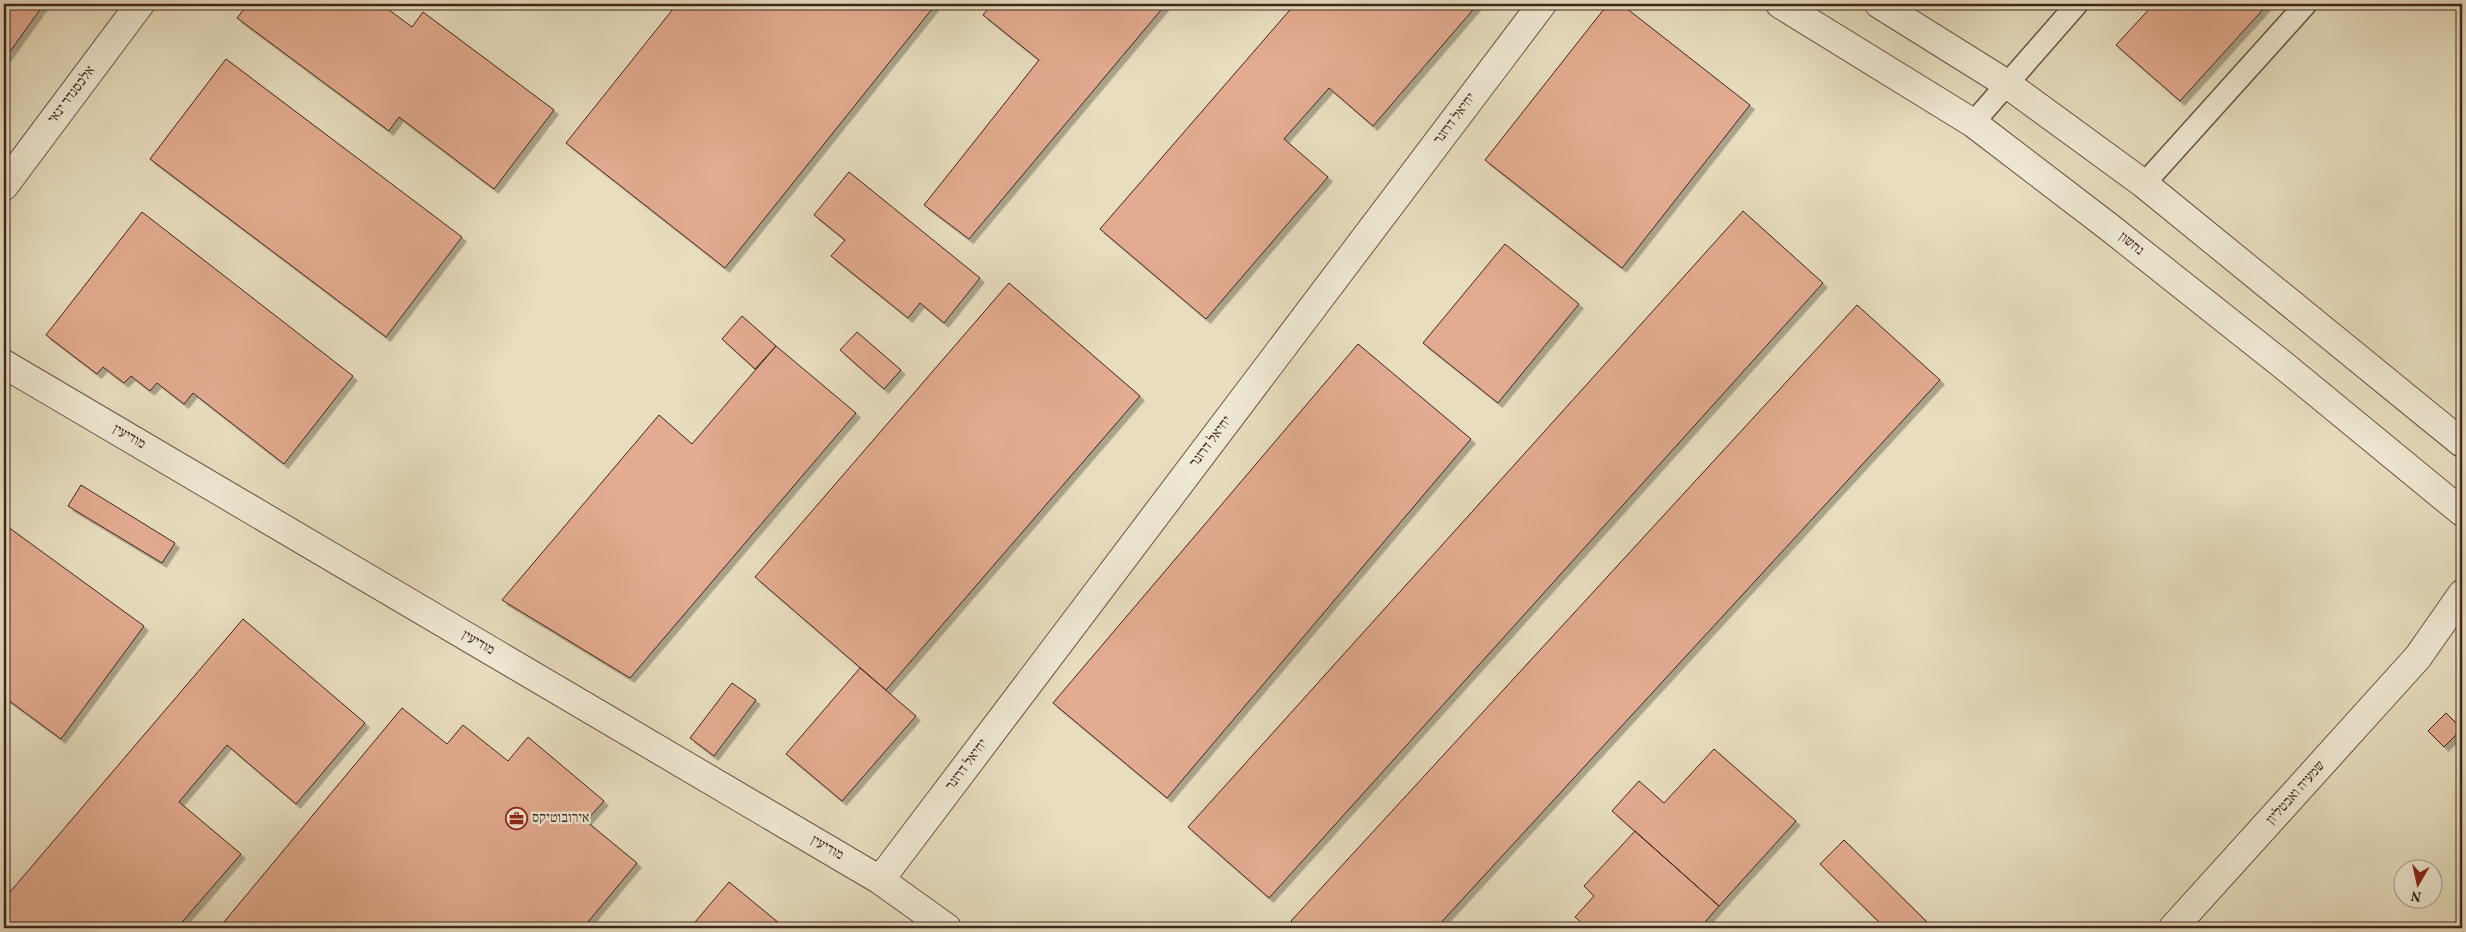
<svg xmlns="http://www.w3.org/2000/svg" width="2466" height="932" font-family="Vollkorn,'Frank Ruhl Libre',serif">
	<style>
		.building { fill: #e3ab90; stroke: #3e261e; filter: url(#shadow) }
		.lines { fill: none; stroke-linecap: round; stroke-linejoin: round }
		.service-casing { stroke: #685446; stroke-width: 24 }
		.minor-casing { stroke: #685446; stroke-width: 30 }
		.tertiary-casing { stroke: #685446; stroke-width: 30 }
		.service { stroke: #f0ead5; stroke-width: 21 }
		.minor { stroke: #f0ead5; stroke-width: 28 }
		.tertiary { stroke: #f0ead5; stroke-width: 28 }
		.labels { text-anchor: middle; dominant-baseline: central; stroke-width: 4.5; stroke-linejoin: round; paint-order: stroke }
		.street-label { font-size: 14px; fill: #3e261e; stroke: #f0ead5 }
		.poi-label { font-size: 14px; fill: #3e261e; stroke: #f0ead5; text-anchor: start }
	</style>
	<defs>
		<filter id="shadow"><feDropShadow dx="4.5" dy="4.5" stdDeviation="0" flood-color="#0004"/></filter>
	</defs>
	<rect width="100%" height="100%" fill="#e8debf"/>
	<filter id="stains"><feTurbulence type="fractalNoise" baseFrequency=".004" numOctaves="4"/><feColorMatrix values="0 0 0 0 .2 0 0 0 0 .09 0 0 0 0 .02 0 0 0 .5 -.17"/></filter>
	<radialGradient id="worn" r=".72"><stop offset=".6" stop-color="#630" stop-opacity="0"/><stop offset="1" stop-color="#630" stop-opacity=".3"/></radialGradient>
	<path class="building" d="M 4,4 L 44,4 L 4,60 Z
		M 248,4 L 381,4 L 412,27 L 423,12 L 554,110 L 494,189 L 399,117 L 389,131 L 237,18 Z
		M 677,4 L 936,4 L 725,268 L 566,143 Z
		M 992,4 L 1166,4 L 969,239 L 924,205 L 1039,60 L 983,15 Z
		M 1295,4 L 1478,4 L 1373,126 L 1329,88 L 1284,139 L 1328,177 L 1206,319 L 1100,229 Z
		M 1608,4 L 1621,4 L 1750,105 L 1622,268 L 1485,160 Z
		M 2154,4 L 2268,4 L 2180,101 L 2116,45 Z
		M 226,59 L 462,237 L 386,337 L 150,159 Z
		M 849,172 L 980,278 L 944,323 L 920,303 L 908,318 L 831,256 L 845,240 L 814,215 Z
		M 1743,211 L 1823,283 L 1269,898 L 1188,827 Z
		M 142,212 L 353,376 L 284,464 L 193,393 L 184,404 L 157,383 L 150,391 L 131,376 L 124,383 L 103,367 L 97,374 L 46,335 Z
		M 1505,244 L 1579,304 L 1498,403 L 1423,343 Z
		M 1009,283 L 1140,396 L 886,690 L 755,577 Z
		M 1857,305 L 1940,380 L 1436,928 L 1298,928 L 1291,921 Z
		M 742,316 L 776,346 L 755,369 L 722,339 Z
		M 857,332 L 901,370 L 884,389 L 840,350 Z
		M 1358,344 L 1471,439 L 1167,798 L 1053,703 Z
		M 776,346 L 856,413 L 630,678 L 502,600 L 659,415 L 692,444 Z
		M 81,485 L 175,543 L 162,563 L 68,506 Z
		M 4,524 L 144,626 L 61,739 L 4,697 Z
		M 243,619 L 365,723 L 296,804 L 227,745 L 179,802 L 241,854 L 177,928 L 4,928 L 4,899 Z
		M 860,668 L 916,716 L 842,801 L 786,754 Z
		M 732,683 L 756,700 L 714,756 L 690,738 Z
		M 402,708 L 447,744 L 463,725 L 508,761 L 528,737 L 604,801 L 586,821 L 637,863 L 583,928 L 219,928 Z
		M 2446,713 L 2462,729 L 2444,747 L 2428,731 Z
		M 1714,749 L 1796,821 L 1719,906 L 1612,811 L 1639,781 L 1664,803 Z
		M 1635,831 L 1719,906 L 1700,928 L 1588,928 L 1575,917 L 1594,896 L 1584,886 Z
		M 1844,840 L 1933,928 L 1885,928 L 1820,864 Z
		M 729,882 L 785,928 L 690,928 Z"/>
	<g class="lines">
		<defs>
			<path id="service" d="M 1973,123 L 2077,4
				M 2144,184 L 2306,4"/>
			<path id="minor" d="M 4,186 L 140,4
				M 4,364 L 880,880 L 947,928
				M 880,880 L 1542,4
				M 2173,928 L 2418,657 L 2462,594"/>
			<path id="tertiary" d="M 1780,4 L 1973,123 L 2109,227 L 2283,365 L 2462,512
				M 1879,4 L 2007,84 L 2144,184 L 2462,443"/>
		</defs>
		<use href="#service" class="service-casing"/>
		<use href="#minor" class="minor-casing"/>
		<use href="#tertiary" class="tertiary-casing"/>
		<use href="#service" class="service"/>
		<use href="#minor" class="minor"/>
		<use href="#tertiary" class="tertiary"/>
	</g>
	<defs>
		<symbol id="office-ring" viewBox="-11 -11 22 22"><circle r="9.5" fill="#f0ead5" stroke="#8f2418" stroke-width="1.5"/><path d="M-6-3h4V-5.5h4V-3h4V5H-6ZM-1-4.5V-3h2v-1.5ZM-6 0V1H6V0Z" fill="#8f2418"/></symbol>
	</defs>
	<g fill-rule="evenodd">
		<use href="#office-ring" x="504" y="806" width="25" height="25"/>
	</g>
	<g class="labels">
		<g class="street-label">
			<text transform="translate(72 95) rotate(-53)">אלכסנדר ינאי</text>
			<text transform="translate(1455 119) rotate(-53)">יחיאל דרזנר</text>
			<text transform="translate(2131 244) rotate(39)">נחשון</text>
			<text transform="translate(129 437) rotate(30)">מודיעין</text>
			<text transform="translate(1211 442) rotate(-53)">יחיאל דרזנר</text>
			<text transform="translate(478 643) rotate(30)">מודיעין</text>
			<text transform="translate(967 765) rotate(-53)">יחיאל דרזנר</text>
			<text transform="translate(2296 793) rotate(-48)">שמעיה ואבטליון</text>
			<text transform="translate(827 848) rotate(30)">מודיעין</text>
		</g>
		<g class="poi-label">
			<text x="532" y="818">אירובוטיקס</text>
		</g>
	</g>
	<rect width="2466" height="932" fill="none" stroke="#e8debf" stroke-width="20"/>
	<rect x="5" y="5" width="2456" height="922" fill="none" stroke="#3e261e" stroke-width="2.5"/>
	<rect x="10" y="10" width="2446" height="912" fill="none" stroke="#3e261e"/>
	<g transform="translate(2418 884) rotate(189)"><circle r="24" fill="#f0ead5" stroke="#a99c8c"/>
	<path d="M0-4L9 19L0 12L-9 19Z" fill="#8f2418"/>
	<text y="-8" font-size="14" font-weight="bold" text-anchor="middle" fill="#3e261e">N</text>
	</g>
	<rect width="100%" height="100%" filter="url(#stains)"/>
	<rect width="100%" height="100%" fill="url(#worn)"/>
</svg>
